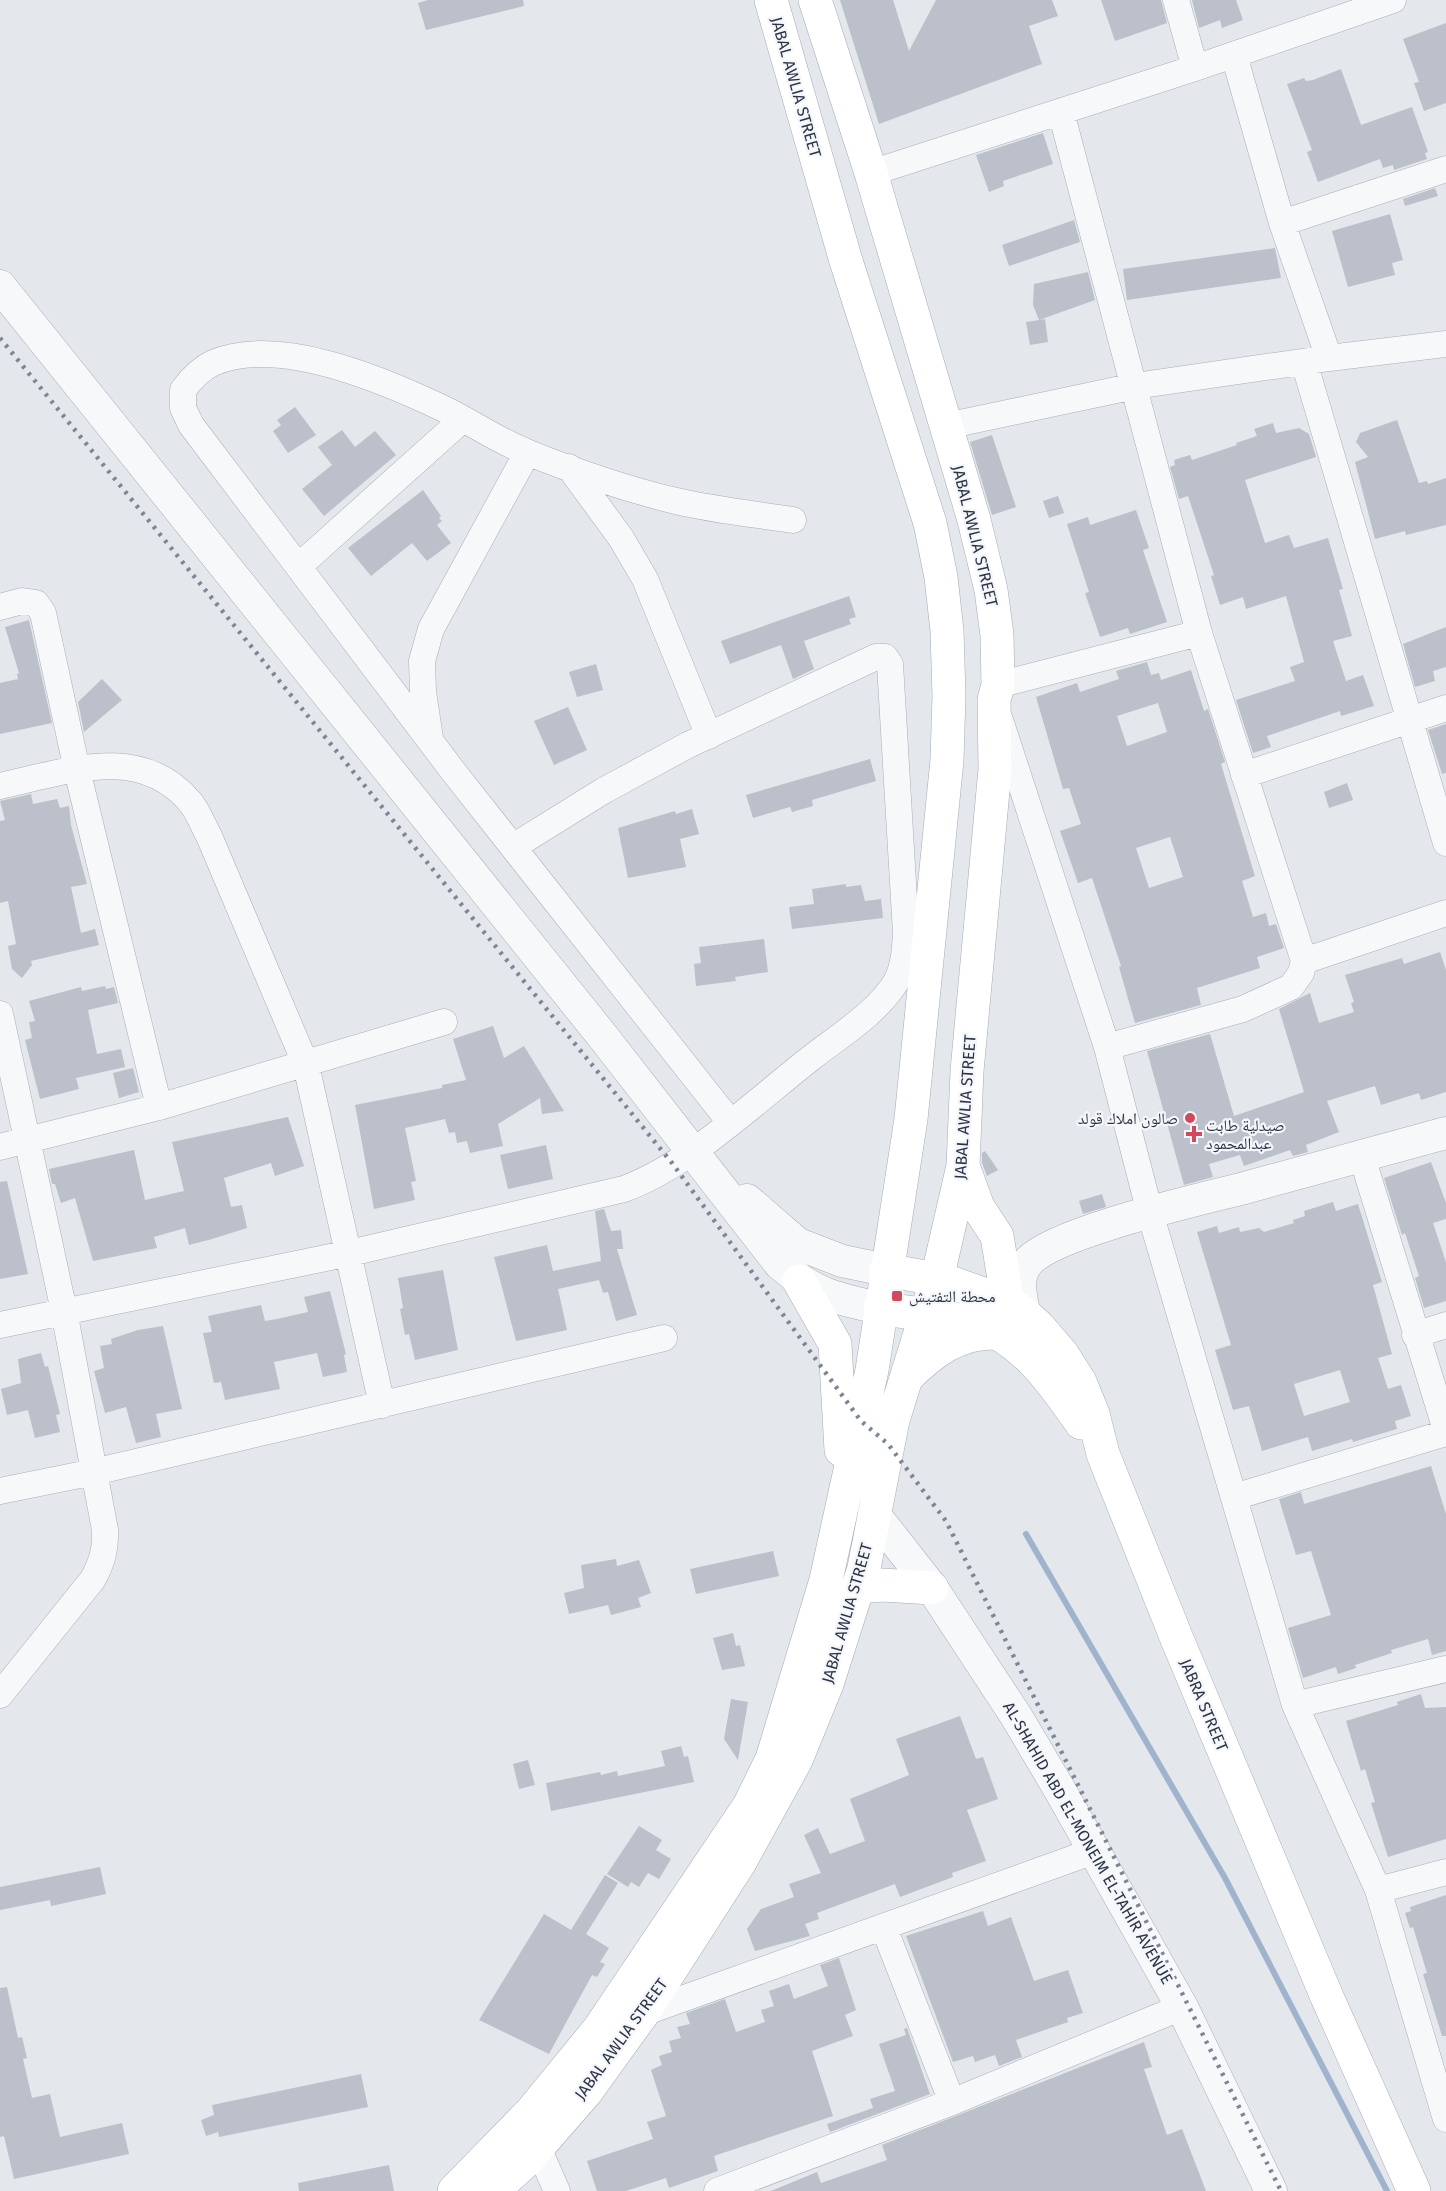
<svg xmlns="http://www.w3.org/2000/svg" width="1446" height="2191" font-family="'Fira Sans','Noto Naskh Arabic',sans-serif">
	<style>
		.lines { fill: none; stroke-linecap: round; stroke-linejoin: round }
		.stream { stroke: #9fb4cc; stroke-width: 6 }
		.building { fill: #bbc0ca; fill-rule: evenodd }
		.minor-casing { stroke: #a9aeb7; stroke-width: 27 }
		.tertiary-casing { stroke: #a9aeb7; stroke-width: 33 }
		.secondary-casing { stroke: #a9aeb7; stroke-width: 34 }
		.primary-casing { stroke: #a3abb8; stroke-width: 34 }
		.minor { stroke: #f7f8fa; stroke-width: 26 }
		.tertiary { stroke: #f7f8fa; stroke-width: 32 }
		.secondary { stroke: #fff; stroke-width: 33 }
		.primary { stroke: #fff; stroke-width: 33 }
		.rail { stroke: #7d8696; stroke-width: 4.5; stroke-dasharray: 3 6; stroke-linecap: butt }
		.poi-dot { fill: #d1495b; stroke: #f4f6f9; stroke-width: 2 }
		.labels { text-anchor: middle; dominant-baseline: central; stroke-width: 4.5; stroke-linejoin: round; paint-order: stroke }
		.street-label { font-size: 16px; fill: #2b3445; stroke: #f4f6f9 }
		.poi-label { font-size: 16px; fill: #2b3445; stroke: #f4f6f9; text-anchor: start }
	</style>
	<rect width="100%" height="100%" fill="#e4e7ec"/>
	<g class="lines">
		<path class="stream" d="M 1026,1534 L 1225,1878 L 1387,2191"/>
	</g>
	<path class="building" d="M 428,0 L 523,0 L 524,6 L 426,30 L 418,3 Z
		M 840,0 L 893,0 L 909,51 L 936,0 L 1052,0 L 1058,16 L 1029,26 L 1042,64 L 879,124 Z
		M 1101,0 L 1161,0 L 1167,23 L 1115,41 Z
		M 1192,0 L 1236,0 L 1243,20 L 1222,28 L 1220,20 L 1199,28 Z
		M 1446,23 L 1446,103 L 1424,111 L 1414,83 L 1419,82 L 1403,39 Z
		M 1341,69 L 1361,125 L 1412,107 L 1428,152 L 1425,153 L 1427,159 L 1394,170 L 1393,165 L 1383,168 L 1380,159 L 1318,182 L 1307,152 L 1312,150 L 1287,84 L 1304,78 L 1306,81 L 1313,80 Z
		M 1043,133 L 1053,164 L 1003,181 L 1004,186 L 989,192 L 976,155 Z
		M 1435,188 L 1438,196 L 1405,206 L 1403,199 Z
		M 1390,214 L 1403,260 L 1392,263 L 1395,275 L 1348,287 L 1332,231 Z
		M 1074,220 L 1080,242 L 1009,266 L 1002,245 Z
		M 1275,248 L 1281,278 L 1127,300 L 1123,269 Z
		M 1088,272 L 1095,300 L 1039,320 L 1045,319 L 1048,342 L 1030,345 L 1026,322 L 1039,320 L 1033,305 L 1034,284 Z
		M 295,407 L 316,435 L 288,453 L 273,431 L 281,425 L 277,420 Z
		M 1397,420 L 1419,483 L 1427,481 L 1428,484 L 1446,478 L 1446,525 L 1406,535 L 1405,531 L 1375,539 L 1355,462 L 1368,457 L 1356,442 L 1360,433 Z
		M 1273,423 L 1276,433 L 1299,428 L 1309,434 L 1316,457 L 1245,480 L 1265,543 L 1289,535 L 1294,548 L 1328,538 L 1343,589 L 1339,590 L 1352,636 L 1333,641 L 1346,681 L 1363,675 L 1374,706 L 1341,716 L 1340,711 L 1267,736 L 1271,747 L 1253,753 L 1236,700 L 1295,681 L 1290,667 L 1304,662 L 1286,596 L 1246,609 L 1243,597 L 1220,605 L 1211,576 L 1214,575 L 1188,496 L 1179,499 L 1170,467 L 1175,465 L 1174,460 L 1190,455 L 1192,460 L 1237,445 L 1236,443 L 1257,436 L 1254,429 Z
		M 342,430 L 355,447 L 375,431 L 396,455 L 324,516 L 302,489 L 332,465 L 318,447 Z
		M 992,435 L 1016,507 L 992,515 L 970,442 Z
		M 423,490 L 441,516 L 439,518 L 442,521 L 437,525 L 451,543 L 427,561 L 412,543 L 371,576 L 348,548 Z
		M 1058,496 L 1064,513 L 1049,518 L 1043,501 Z
		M 1136,510 L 1149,548 L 1143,550 L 1167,622 L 1130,634 L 1128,628 L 1100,637 L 1085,593 L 1089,592 L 1067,524 L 1088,517 L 1090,525 Z
		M 849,596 L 856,617 L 849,619 L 851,624 L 804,641 L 814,669 L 793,679 L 781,645 L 730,664 L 721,641 Z
		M 29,620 L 52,723 L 0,734 L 0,683 L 18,679 L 17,674 L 19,673 L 5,627 Z
		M 1446,627 L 1446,667 L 1433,671 L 1435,681 L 1415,687 L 1403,644 Z
		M 1147,662 L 1151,675 L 1159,673 L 1161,680 L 1191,670 L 1204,711 L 1208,709 L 1225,762 L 1221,764 L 1255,876 L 1242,881 L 1253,917 L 1266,913 L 1269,926 L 1276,924 L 1284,948 L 1257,957 L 1260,968 L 1197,988 L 1201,1005 L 1135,1023 L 1119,967 L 1121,966 L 1092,878 L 1078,883 L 1060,831 L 1081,824 L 1069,788 L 1063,789 L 1036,697 L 1077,683 L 1080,692 L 1119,679 L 1116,671 ZM 1158,703 L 1167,732 L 1127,746 L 1117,716 ZM 1170,837 L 1183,877 L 1149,888 L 1136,848 Z
		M 596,664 L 603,690 L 577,697 L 569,672 Z
		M 102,679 L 122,700 L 84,732 L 78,702 Z
		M 568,707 L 587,750 L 554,765 L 534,721 Z
		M 1446,724 L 1446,773 L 1442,774 L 1428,730 Z
		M 870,759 L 876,781 L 812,800 L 813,806 L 792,812 L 790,807 L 753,818 L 746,795 Z
		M 1347,783 L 1353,800 L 1329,808 L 1324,792 Z
		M 31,794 L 33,804 L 57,799 L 60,808 L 69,806 L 71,825 L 87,884 L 71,887 L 81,933 L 95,929 L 99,945 L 31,961 L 32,965 L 22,978 L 12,969 L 8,946 L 16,944 L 8,901 L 0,903 L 0,821 L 5,820 L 0,801 Z
		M 692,809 L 699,834 L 680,839 L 686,867 L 628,878 L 618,828 L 675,811 L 676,814 Z
		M 846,884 L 846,887 L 861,885 L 865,901 L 881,899 L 883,918 L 792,929 L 789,907 L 814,904 L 812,889 Z
		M 764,939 L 768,972 L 735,977 L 736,981 L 696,986 L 694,964 L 701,963 L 699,947 Z
		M 1440,952 L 1446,970 L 1446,1092 L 1421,1100 L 1419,1093 L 1381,1105 L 1375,1086 L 1327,1101 L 1339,1132 L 1306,1145 L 1308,1152 L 1293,1156 L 1290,1150 L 1244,1166 L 1240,1155 L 1209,1164 L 1213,1177 L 1184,1185 L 1147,1051 L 1210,1034 L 1234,1116 L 1304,1092 L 1279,1009 L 1310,993 L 1319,1023 L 1354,1012 L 1351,1003 L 1354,1002 L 1345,975 L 1402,958 L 1404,964 Z
		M 105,986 L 106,989 L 114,987 L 118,1003 L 88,1010 L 97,1054 L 121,1049 L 125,1067 L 76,1078 L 79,1089 L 40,1099 L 25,1040 L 32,1038 L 29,1022 L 35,1021 L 29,1001 L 81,987 L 82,991 Z
		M 493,1026 L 504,1058 L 524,1046 L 564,1111 L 542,1114 L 540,1098 L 498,1124 L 503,1146 L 470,1153 L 467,1141 L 457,1143 L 455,1132 L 449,1133 L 445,1119 L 405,1128 L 416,1181 L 411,1182 L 415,1200 L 374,1209 L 355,1105 L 442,1088 L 442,1085 L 466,1080 L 453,1039 Z
		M 133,1068 L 139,1092 L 119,1098 L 113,1073 Z
		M 288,1117 L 304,1166 L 275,1176 L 271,1163 L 224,1178 L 231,1207 L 242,1205 L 247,1228 L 212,1239 L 189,1245 L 185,1228 L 154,1237 L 157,1248 L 93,1261 L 75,1198 L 61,1203 L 55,1184 L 52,1184 L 49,1169 L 134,1150 L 145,1200 L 184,1191 L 172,1142 Z
		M 546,1145 L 553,1179 L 508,1189 L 500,1155 Z
		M 985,1151 L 998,1170 L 987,1176 L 982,1163 L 982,1153 Z
		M 1431,1162 L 1446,1203 L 1446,1219 L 1433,1223 L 1446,1262 L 1446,1301 L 1424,1308 L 1415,1278 L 1419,1276 L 1405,1233 L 1402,1235 L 1384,1178 Z
		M 7,1181 L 28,1274 L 0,1279 L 0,1182 Z
		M 1102,1194 L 1106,1207 L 1083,1214 L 1079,1201 Z
		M 1333,1202 L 1336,1211 L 1358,1204 L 1382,1282 L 1373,1285 L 1392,1354 L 1378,1358 L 1388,1389 L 1401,1385 L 1411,1416 L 1395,1421 L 1397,1429 L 1353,1442 L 1352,1439 L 1312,1451 L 1308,1437 L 1262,1451 L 1249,1406 L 1233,1410 L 1215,1350 L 1231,1345 L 1197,1232 L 1217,1226 L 1219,1233 L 1239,1227 L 1240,1232 L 1259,1228 L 1264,1232 L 1294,1223 L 1293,1220 L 1305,1216 L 1304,1211 ZM 1340,1370 L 1350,1402 L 1304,1416 L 1294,1384 Z
		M 604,1209 L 611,1231 L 621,1230 L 623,1249 L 617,1249 L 637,1315 L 616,1321 L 608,1292 L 603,1293 L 599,1280 L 558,1289 L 567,1330 L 516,1341 L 494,1257 L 547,1245 L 553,1271 L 601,1261 L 595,1211 Z
		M 443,1270 L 458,1350 L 415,1360 L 409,1334 L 405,1335 L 400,1309 L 403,1308 L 398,1278 Z
		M 330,1291 L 346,1354 L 344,1355 L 347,1372 L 323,1377 L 317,1353 L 274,1362 L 280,1389 L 225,1400 L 221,1382 L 214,1383 L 203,1333 L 212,1332 L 208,1316 L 261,1305 L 265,1321 L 277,1319 L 308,1312 L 304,1297 Z
		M 163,1326 L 182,1409 L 156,1414 L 161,1437 L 136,1443 L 126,1407 L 105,1413 L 94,1371 L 104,1368 L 100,1346 L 112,1344 L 111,1339 L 138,1330 Z
		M 41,1353 L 45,1367 L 48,1366 L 60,1414 L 56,1415 L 60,1432 L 35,1438 L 28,1410 L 7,1415 L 1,1389 L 21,1383 L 18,1359 Z
		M 1431,1466 L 1446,1514 L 1446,1651 L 1432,1655 L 1428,1639 L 1391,1650 L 1392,1653 L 1355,1665 L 1356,1668 L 1338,1674 L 1336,1667 L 1303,1678 L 1288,1628 L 1331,1615 L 1311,1551 L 1296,1555 L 1279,1499 L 1301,1492 L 1304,1504 Z
		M 773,1551 L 779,1576 L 696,1594 L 690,1569 Z
		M 616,1559 L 617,1566 L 639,1560 L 651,1593 L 638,1598 L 641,1607 L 611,1615 L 608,1605 L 569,1614 L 564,1593 L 584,1588 L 581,1565 Z
		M 733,1633 L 736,1646 L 740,1645 L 745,1666 L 722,1670 L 713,1638 Z
		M 1421,1694 L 1425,1708 L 1446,1707 L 1446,1839 L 1388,1857 L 1371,1803 L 1375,1802 L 1365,1769 L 1361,1771 L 1346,1721 L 1398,1705 L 1397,1702 Z
		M 731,1699 L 748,1702 L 738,1760 L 724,1739 Z
		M 960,1716 L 976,1759 L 983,1757 L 998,1799 L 967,1810 L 986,1861 L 952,1873 L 953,1877 L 900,1897 L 895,1884 L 817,1913 L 819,1919 L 805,1924 L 810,1936 L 755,1951 L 747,1929 L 761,1909 L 794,1897 L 789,1884 L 821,1873 L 804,1835 L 818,1828 L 830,1854 L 865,1841 L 850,1799 L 909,1775 L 896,1739 Z
		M 681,1746 L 684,1757 L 688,1756 L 694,1782 L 551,1811 L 546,1783 L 600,1772 L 601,1775 L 617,1771 L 618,1776 L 665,1766 L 661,1751 Z
		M 528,1760 L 535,1785 L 519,1789 L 513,1764 Z
		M 639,1826 L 662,1840 L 656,1850 L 671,1859 L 659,1879 L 648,1873 L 639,1887 L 631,1882 L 628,1887 L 607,1874 Z
		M 100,1867 L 106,1894 L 51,1906 L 50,1900 L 0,1910 L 0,1887 Z
		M 605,1875 L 618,1883 L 586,1934 L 609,1948 L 600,1962 L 605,1964 L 597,1977 L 592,1975 L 549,2054 L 479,2020 L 544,1914 L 571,1930 Z
		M 1446,1895 L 1446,2036 L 1442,2036 L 1423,1974 L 1427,1973 L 1413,1927 L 1410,1928 L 1405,1913 L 1411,1911 L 1410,1907 Z
		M 983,1911 L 988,1926 L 1011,1917 L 1034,1981 L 1068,1970 L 1083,2013 L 1067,2018 L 1068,2022 L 1016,2040 L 1022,2057 L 999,2066 L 995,2055 L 975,2062 L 973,2056 L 953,2062 L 906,1936 Z
		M 839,1958 L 856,2010 L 845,2015 L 853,2036 L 812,2051 L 833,2116 L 714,2156 L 718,2171 L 669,2188 L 666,2178 L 626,2191 L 597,2191 L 587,2161 L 653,2139 L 647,2122 L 666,2116 L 651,2070 L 662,2065 L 659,2056 L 672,2052 L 669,2041 L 681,2038 L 677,2027 L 690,2024 L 686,2013 L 725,1999 L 736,2032 L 765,2022 L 761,2010 L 774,2006 L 769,1991 L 789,1984 L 794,1999 L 828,1986 L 820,1965 Z
		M 7,1987 L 18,2038 L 22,2037 L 27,2058 L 23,2059 L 32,2098 L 50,2094 L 60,2137 L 122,2123 L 129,2154 L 14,2179 L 4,2136 L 0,2137 L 0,1988 Z
		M 907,2028 L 930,2094 L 830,2132 L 827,2124 L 873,2108 L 870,2099 L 895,2091 L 879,2044 L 906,2035 L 904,2029 Z
		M 1144,2042 L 1152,2067 L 1144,2069 L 1167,2135 L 1182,2129 L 1206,2191 L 771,2191 L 817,2172 L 821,2183 L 887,2160 L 882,2145 Z
		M 361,2074 L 368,2107 L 219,2137 L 218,2132 L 206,2136 L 201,2120 L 214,2115 L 212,2105 Z
		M 389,2165 L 394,2191 L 299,2191 L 298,2183 Z"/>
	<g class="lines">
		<defs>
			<path id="minor" d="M 1176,0 L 1195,68
				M 1234,55 L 1282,223 L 1329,358
				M 1061,112 L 1199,633 L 1304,961 L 1301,973 L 1291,987 L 1243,1009 L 1107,1047
				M 871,173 L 1195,68 L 1393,0
				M 1282,223 L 1446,169
				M 1304,362 L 1446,843
				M 946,426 L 1135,386 L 1329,358 L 1446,344
				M 569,467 L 621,538 L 645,579 L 709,736
				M 299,566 L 463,419
				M 0,607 L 22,601 L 36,603 L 43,613 L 77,770 L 159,1107
				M 998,685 L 1199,633
				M 1000,720 L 1107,1047 L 1150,1213 L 1295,1705 L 1378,1890 L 1446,2119
				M 430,738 L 423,692 L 422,661 L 431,629 L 527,453
				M 1244,775 L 1446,708
				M 0,786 C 65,772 141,742 191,803 C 198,812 203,825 209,836 L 306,1065 L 382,1405
				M 1304,961 L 1446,913
				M 0,1014 L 64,1311 L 105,1530 C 106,1549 102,1562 93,1579 L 0,1695
				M 730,1122 L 456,775 L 191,425 L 183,408 L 183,390 C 191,379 200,369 213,363 C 277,335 381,379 440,407 C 470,421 498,441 529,453 C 576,472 626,489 676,501 C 714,510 754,514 793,520
				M 0,1147 L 159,1107 L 444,1022
				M 1362,1157 L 1446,1430
				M 0,1325 L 350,1253 L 624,1189 C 688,1166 757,1100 811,1058 C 839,1036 877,1013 896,982 C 904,967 905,950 906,933 L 890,664 L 885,657 L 876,657 L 688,745 L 603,791 L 513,847
				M 1415,1335 L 1446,1325
				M 0,1491 L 94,1472 L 664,1338
				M 1234,1497 L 1446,1433
				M 1295,1705 L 1446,1669
				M 1378,1890 L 1446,1872
				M 884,1928 L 952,2102
				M 643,2013 L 1094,1851
				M 538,2148 L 557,2191
				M 717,2191 L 952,2102 L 1182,2007"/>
			<path id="tertiary" d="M 0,286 L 604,1038 L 780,1264 C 814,1294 836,1299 880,1308
				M 747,1200 L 798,1244 L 842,1261 L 886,1270
				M 1024,1313 C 1021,1294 1015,1277 1029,1261 C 1057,1231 1203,1199 1248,1187 C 1314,1169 1380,1151 1446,1133
				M 874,1514 L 932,1588 L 1016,1716 L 1061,1792 L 1182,2007 L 1271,2191"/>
			<path id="secondary" d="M 886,1270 L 947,1281 L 1008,1303 L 1024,1313 L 1039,1327 L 1063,1355 L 1080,1382 L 1093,1414 L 1103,1454 L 1177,1639 L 1327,1997 L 1414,2191
				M 880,1308 C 911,1314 945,1315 975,1324 C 1024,1339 1054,1384 1081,1423"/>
			<path id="primary" d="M 963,1166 L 978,1207 L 997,1236 L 1008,1303
				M 799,1281 L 835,1344 L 841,1450
				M 906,1378 C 932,1352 958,1332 996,1333
				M 858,1587 L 882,1585 L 932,1588
				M 454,2191 L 532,2111 L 599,2029 L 749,1806 L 772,1759 L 826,1580 L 872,1370 L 911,1119 L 947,760 L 949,696 L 947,631 L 941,577 L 930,523 L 846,261 L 771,0
				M 493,2191 L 526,2161 L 586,2092 L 643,2013 L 740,1862 L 796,1760 L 827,1684 L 864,1568 L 893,1420 L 937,1279 L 963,1166 L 967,1071 L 995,769 L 994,700 L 998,685 L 997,635 L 991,590 L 974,520 L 871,173 L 815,0"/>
		</defs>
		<use href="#minor" class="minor-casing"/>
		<use href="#tertiary" class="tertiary-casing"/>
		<use href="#secondary" class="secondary-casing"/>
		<use href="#primary" class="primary-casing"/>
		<use href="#minor" class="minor"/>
		<use href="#tertiary" class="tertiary"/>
		<use href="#secondary" class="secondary"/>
		<use href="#primary" class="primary"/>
		<path class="rail" d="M 0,338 L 672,1163 L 861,1421 L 888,1444 L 946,1521 L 1281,2191"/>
	</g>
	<g class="poi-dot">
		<circle cx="1190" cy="1118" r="6"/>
		<path d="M1191 1125h6v6h6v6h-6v6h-6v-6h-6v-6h6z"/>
		<rect x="891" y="1290" width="12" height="12" rx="3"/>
	</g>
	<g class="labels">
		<g class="street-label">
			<text transform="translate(796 87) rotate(74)">JABAL AWLIA STREET</text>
			<text transform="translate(975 536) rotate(76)">JABAL AWLIA STREET</text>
			<text transform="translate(965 1107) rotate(-86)">JABAL AWLIA STREET</text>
			<text transform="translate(847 1613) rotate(-74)">JABAL AWLIA STREET</text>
			<text transform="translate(1204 1705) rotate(67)">JABRA STREET</text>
			<text transform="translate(1088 1843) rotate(60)">AL-SHAHID ABD EL-MONEIM EL-TAHIR AVENUE</text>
			<text transform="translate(621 2039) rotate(-54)">JABAL AWLIA STREET</text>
		</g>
		<g class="poi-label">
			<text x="1178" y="1118" text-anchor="end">صالون املاك قولد</text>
			<text x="1206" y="1125">صيدلية طابت<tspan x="1206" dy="18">عبدالمحمود</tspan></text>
			<text x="909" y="1296">محطة التفتيش</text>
		</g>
	</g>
</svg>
